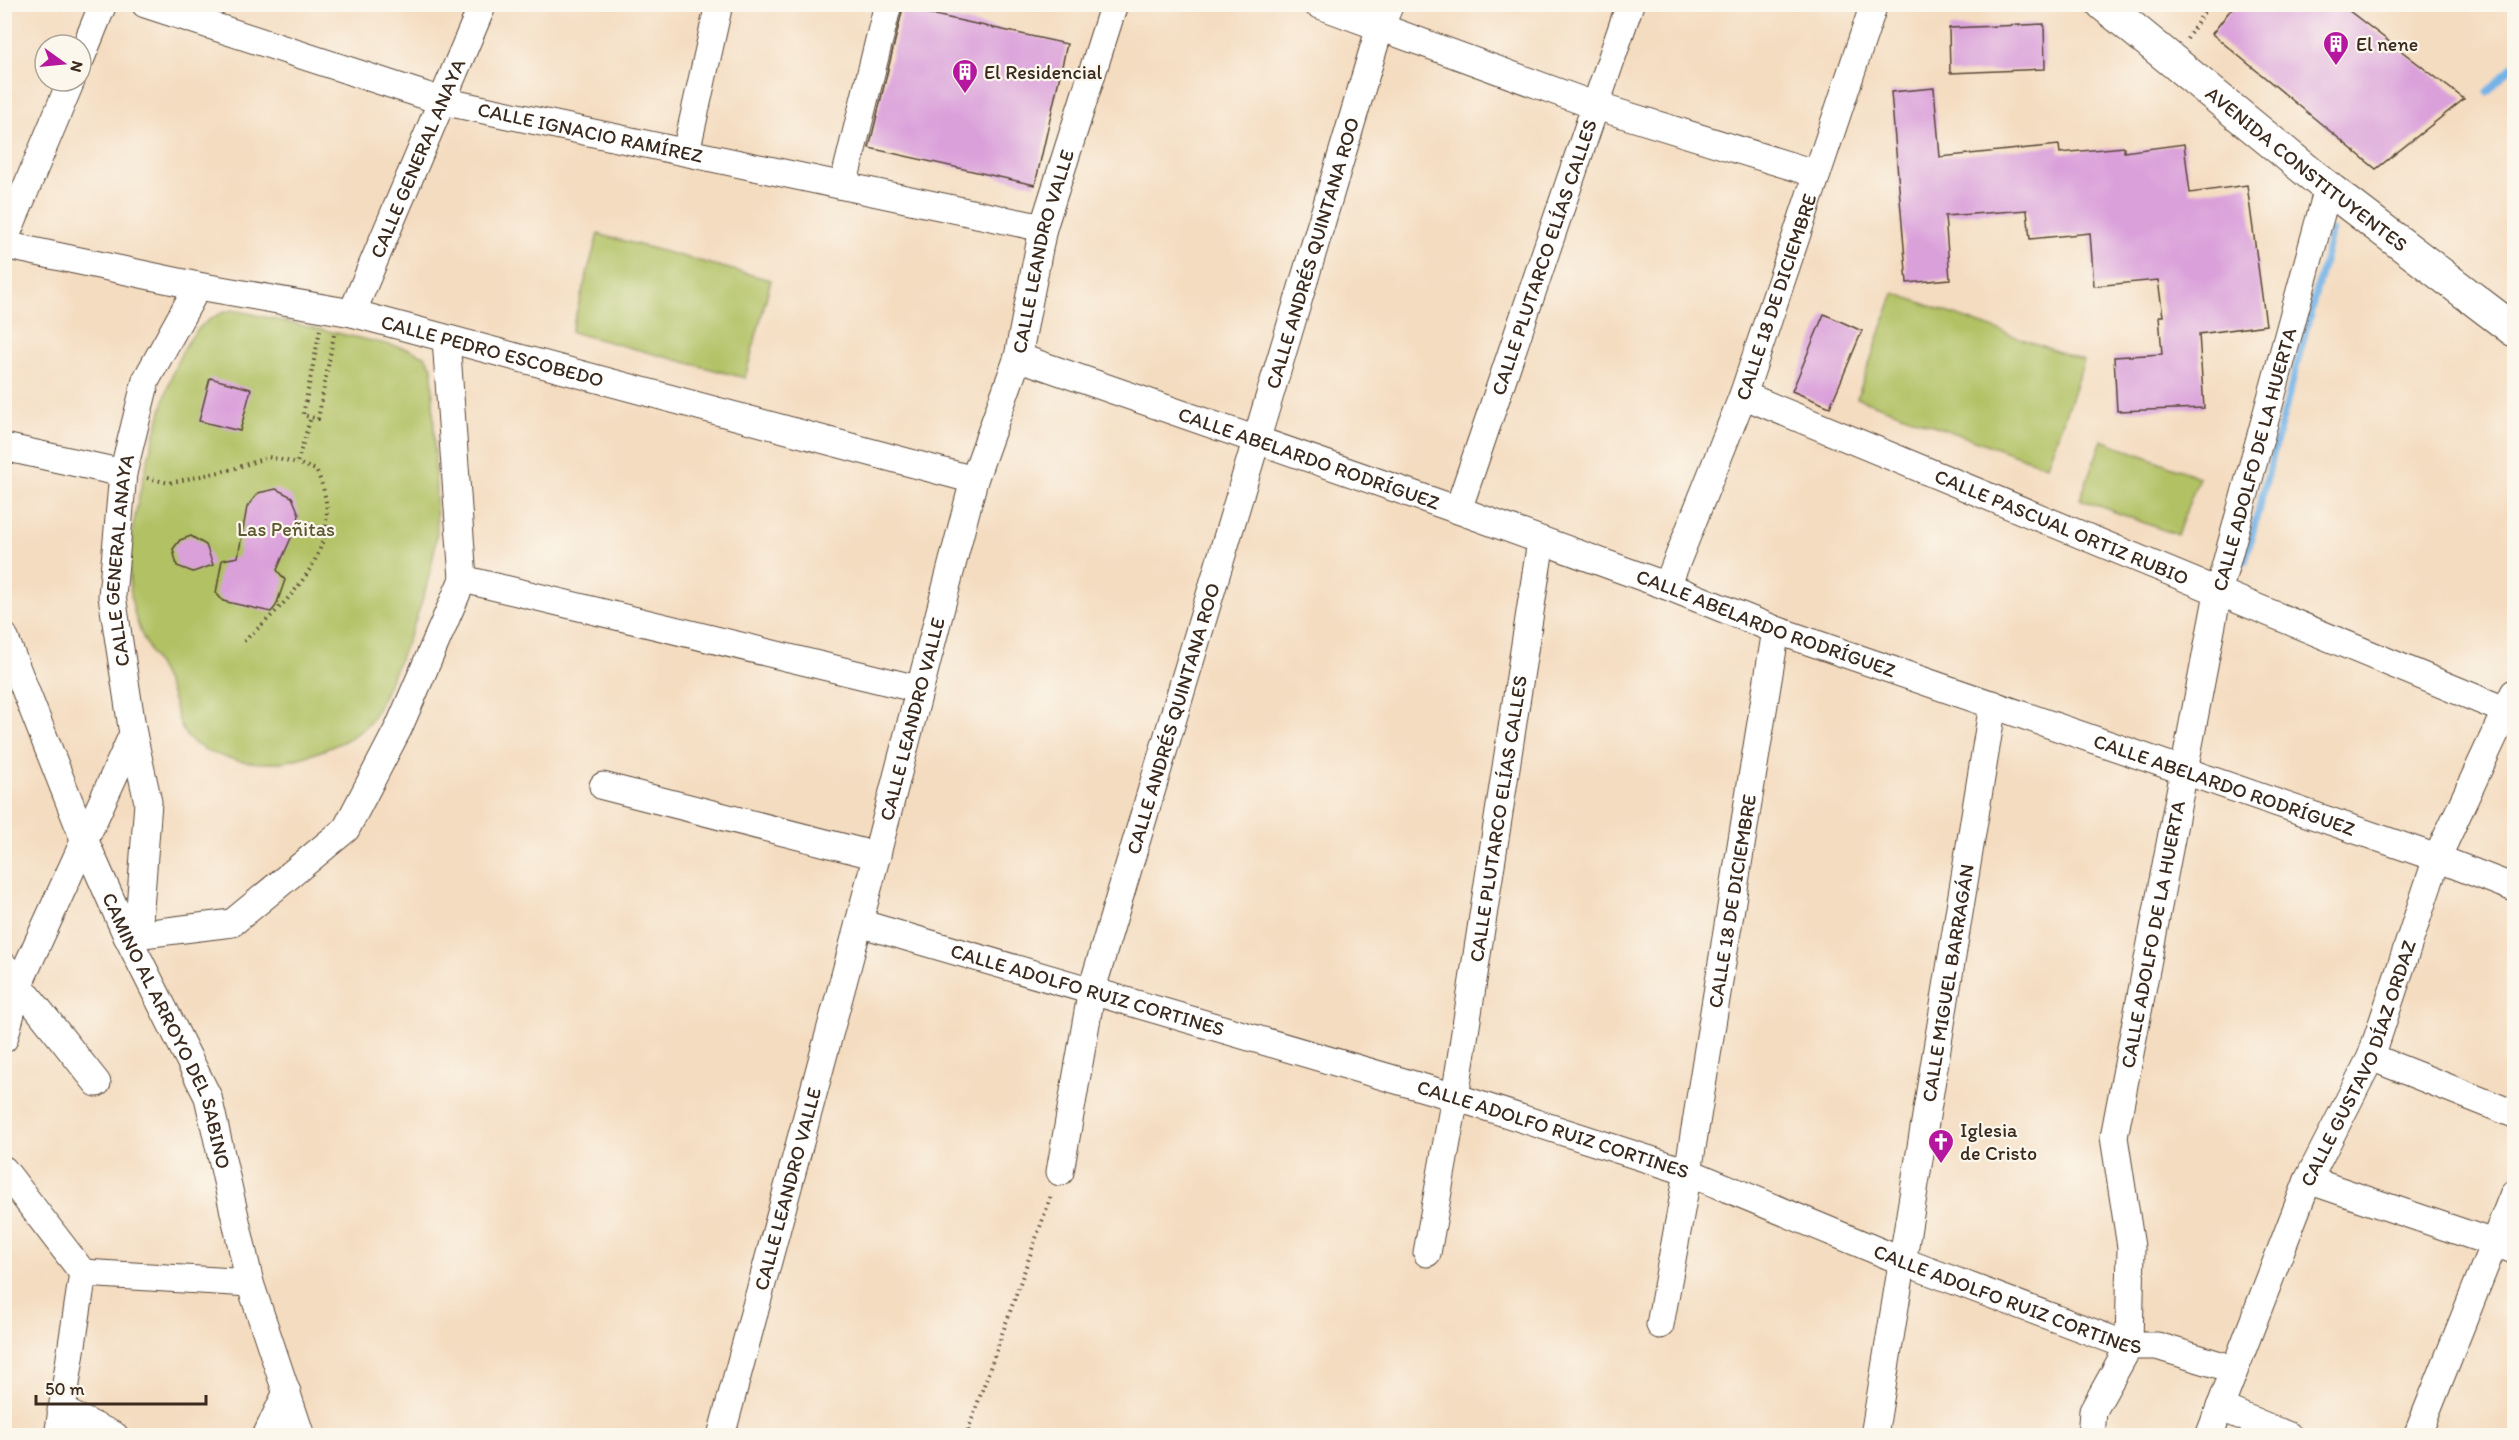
<svg xmlns="http://www.w3.org/2000/svg" width="2519" height="1440" font-family="Itim,sans-serif">
	<style>
		.green { fill: #b1c164; stroke: #767641; stroke-width: 1.5 }
		.lines { fill: none; stroke-linecap: round; stroke-linejoin: round }
		.stream { stroke: #73b3e7; stroke-width: 7 }
		.building { fill: #daa0da }
		.minor-casing { stroke: #574536; stroke-width: 29 }
		.major-casing { stroke: #574536; stroke-width: 35 }
		.path { stroke: #574536; stroke-width: 4; stroke-dasharray: 1.5 4.5; stroke-linecap: butt }
		.minor { stroke: #fff; stroke-width: 27 }
		.major { stroke: #fff; stroke-width: 33 }
		.labels { text-anchor: middle; dominant-baseline: central; stroke-width: 4.5; stroke-linejoin: round; paint-order: stroke }
		.poi-label { font-size: 20px; fill: #3b2a1e; stroke: #fbf7ec; text-anchor: start }
		.street-label { font-size: 20px; fill: #3b2a1e; stroke: #fbf7ec }
		.park-label { font-size: 20px; fill: #5e5733; stroke: #fbf7ec }
	</style>
	<rect width="100%" height="100%" fill="#fbf7ec"/>
	<filter id="ink" filterUnits="userSpaceOnUse"><feTurbulence type="fractalNoise" baseFrequency=".0167" numOctaves="2"/><feDisplacementMap in="SourceGraphic" scale="12" xChannelSelector="R" yChannelSelector="G"/><feConvolveMatrix kernelMatrix="1 2 1 2 8 2 1 2 1" color-interpolation-filters="sRGB"/></filter>
	<filter id="wash" filterUnits="userSpaceOnUse"><feTurbulence type="fractalNoise" baseFrequency=".008" numOctaves="4" result="noise"/><feDisplacementMap in="SourceGraphic" scale="24" xChannelSelector="R" yChannelSelector="G"/><feGaussianBlur stdDeviation="1.35" result="paint"/><feColorMatrix in="noise" values="0 0 0 0 0 0 0 0 0 0 0 0 0 0 0 0 0 1.4 0 .05"/><feComposite in="paint" operator="in"/></filter>
	<g filter="url(#wash)">
		<rect width="100%" height="100%" fill="#f4dcc0"/>
		<path class="green" d="M 598,234 L 771,280 L 745,378 L 571,332 Z
			M 1894,293 L 2084,361 L 2047,466 L 1857,398 Z
			M 234,310 L 408,349 L 425,356 L 432,367 L 437,532 C 431,584 414,628 393,674 C 386,690 379,709 369,723 C 351,744 292,764 265,763 C 241,763 208,756 189,739 C 177,727 176,704 169,689 C 160,668 147,649 139,628 C 114,565 144,476 160,415 C 171,375 186,317 234,310 Z
			M 2102,440 L 2199,477 L 2177,535 L 2080,499 Z"/>
		<g class="lines">
			<path class="stream" d="M 2487,92 L 2514,65
				M 2245,561 L 2332,231"/>
		</g>
		<g id="blocks">
			<path class="building" d="M 2235,4 L 2340,4 L 2464,99 L 2376,169 L 2212,34 Z
				M 903,8 L 1067,44 L 1035,185 L 869,148 Z
				M 2044,24 L 2045,69 L 1950,73 L 1949,28 Z
				M 1934,88 L 1940,157 L 2059,145 L 2060,153 L 2124,147 L 2124,152 L 2184,144 L 2190,193 L 2247,185 L 2266,325 L 2199,334 L 2204,408 L 2117,411 L 2114,357 L 2162,354 L 2159,316 L 2163,316 L 2158,280 L 2094,286 L 2090,233 L 2030,239 L 2027,210 L 1945,216 L 1950,279 L 1907,283 L 1891,92 Z
				M 1824,314 L 1862,331 L 1830,407 L 1792,391 Z
				M 210,378 L 251,389 L 240,431 L 199,421 Z
				M 276,489 L 292,497 L 299,514 L 298,522 L 277,570 L 285,580 L 276,606 L 271,612 L 223,601 L 216,593 L 222,560 L 238,557 L 247,507 L 258,493 Z
				M 191,536 L 206,545 L 213,565 L 193,572 L 177,566 L 173,549 L 180,540 Z"/>
		</g>
	</g>
	<g filter="url(#ink)">
		<use href="#blocks" fill-opacity="0" stroke="#574536" stroke-width="1.5"/>
		<g class="lines">
			<defs>
				<g id="minor">
					<path id="s1" d="M 145,4 L 442,101 L 1043,228"/>
					<path d="M 1317,4 L 1596,106 L 1817,174"/>
					<path d="M 81,58 L 103,4"/>
					<path d="M 686,152 L 719,4"/>
					<path d="M 843,186 L 888,4"/>
					<path d="M 4,241 L 71,81"/>
					<path id="s2" d="M 4,245 L 198,286 L 352,313 L 974,480"/>
					<path id="s3" d="M 352,313 L 483,4"/>
					<path id="s4" d="M 1018,357 L 1458,510 L 1667,586 L 1776,630 L 2437,858 L 2514,888"/>
					<path id="s5" d="M 1743,395 L 2514,714"/>
					<path d="M 4,447 L 123,473"/>
					<path id="s6" d="M 1458,510 L 1630,4"/>
					<path d="M 463,579 L 918,689"/>
					<path id="s7" d="M 1667,586 L 1743,395 L 1874,4"/>
					<path id="s8" d="M 4,636 L 84,839 L 127,936 L 208,1097 L 250,1283 L 301,1436"/>
					<path d="M 133,734 L 148,802 L 138,935"/>
					<path d="M 603,786 L 877,856"/>
					<path id="s9" d="M 859,923 L 1455,1097 L 1688,1172 L 1902,1261 L 2129,1346 L 2157,1346 L 2233,1369"/>
					<path d="M 127,936 L 232,923 L 346,829 L 399,727 L 463,579 L 446,339"/>
					<path d="M 4,966 L 97,1083"/>
					<path id="s10" d="M 4,1039 L 19,984 L 133,734 L 112,596 L 123,473 L 146,380 L 198,286"/>
					<path d="M 2371,1057 L 2514,1114"/>
					<path d="M 4,1170 L 83,1273"/>
					<path id="s11" d="M 1060,1172 L 1092,989 L 1380,27 L 1390,4"/>
					<path d="M 2308,1180 L 2514,1250"/>
					<path id="s12" d="M 1427,1253 L 1455,1097 L 1541,541"/>
					<path id="s13" d="M 1660,1325 L 1688,1172 L 1776,630"/>
					<path d="M 2220,1407 L 2289,1436"/>
					<path d="M 61,1410 L 115,1436"/>
					<path d="M 58,1436 L 83,1273 L 250,1283"/>
					<path d="M 266,1436 L 287,1392"/>
					<path id="s14" d="M 721,1436 L 859,923 L 974,480 L 1018,357 L 1043,228 L 1114,4"/>
					<path id="s15" d="M 1874,1436 L 1993,704"/>
					<path id="s16" d="M 2091,1436 L 2093,1411 L 2129,1346 L 2131,1247 L 2114,1137 L 2218,593 L 2328,188"/>
					<path id="s17" d="M 2209,1436 L 2308,1180 L 2371,1057 L 2437,858 L 2514,693"/>
					<path d="M 2417,1436 L 2514,1193"/>
				</g>
				<g id="major">
					<path id="s18" d="M 2103,4 L 2328,188 L 2514,330"/>
				</g>
			</defs>
			<use href="#minor" class="minor-casing"/>
			<use href="#major" class="major-casing"/>
			<path class="path" d="M 2187,39 L 2209,4
				M 320,330 L 303,415 L 318,419 L 334,335
				M 147,478 L 169,483 L 233,469 L 268,457 L 297,463 L 311,417
				M 244,641 C 294,597 351,541 316,470 L 297,463
				M 966,1436 L 1052,1193"/>
			<use href="#minor" class="minor"/>
			<use href="#major" class="major"/>
		</g>
	</g>
	<defs>
		<symbol id="building-pin" viewBox="-11 -11 22 30"><path d="M0 17L-7.5 6A9.5 9.5 0 1 1 7.5 6Z" fill="#b5179e" stroke="#fbf7ec"/><path d="M-4-6H4V6H1V3H-1V6H-4ZM-2.5-4.3h1.7v1.8h-1.7ZM.8-4.3h1.7v1.8H.8ZM-2.5-1h1.7V.8h-1.7ZM.8-1h1.7V.8H.8Z" fill="#fff"/></symbol>
		<symbol id="church-pin" viewBox="-11 -11 22 30"><path d="M0 17L-7.5 6A9.5 9.5 0 1 1 7.5 6Z" fill="#b5179e" stroke="#fbf7ec"/><path d="M-1.2-6h2.4v3.5h3.3v2.4h-3.3V6h-2.4V-.1h-3.3v-2.4h3.3Z" fill="#fff"/></symbol>
	</defs>
	<g fill-rule="evenodd">
		<use href="#building-pin" x="2321" y="29" width="30" height="40"/>
		<use href="#building-pin" x="950" y="57" width="30" height="40"/>
		<use href="#church-pin" x="1926" y="1127" width="30" height="40"/>
	</g>
	<g class="labels">
		<g class="poi-label">
			<text x="2356" y="44">El nene</text>
			<text x="984" y="72">El Residencial</text>
			<text x="1960" y="1130">Iglesia<tspan x="1960" dy="23">de Cristo</tspan></text>
		</g>
		<g class="street-label">
			<text stroke="none"><textPath href="#s1" startOffset="464">CALLE IGNACIO RAMÍREZ</textPath></text>
			<text stroke="none"><textPath href="#s3" startOffset="168">CALLE GENERAL ANAYA</textPath></text>
			<text stroke="none"><textPath href="#s18" startOffset="262">AVENIDA CONSTITUYENTES</textPath></text>
			<text stroke="none"><textPath href="#s14" startOffset="1228">CALLE LEANDRO VALLE</textPath></text>
			<text stroke="none"><textPath href="#s11" startOffset="954">CALLE ANDRÉS QUINTANA ROO</textPath></text>
			<text stroke="none"><textPath href="#s6" startOffset="267">CALLE PLUTARCO ELÍAS CALLES</textPath></text>
			<text stroke="none"><textPath href="#s7" startOffset="309">CALLE 18 DE DICIEMBRE</textPath></text>
			<text stroke="none"><textPath href="#s2" startOffset="500">CALLE PEDRO ESCOBEDO</textPath></text>
			<text stroke="none"><textPath href="#s4" startOffset="308">CALLE ABELARDO RODRÍGUEZ</textPath></text>
			<text stroke="none"><textPath href="#s16" startOffset="1002">CALLE ADOLFO DE LA HUERTA</textPath></text>
			<text stroke="none"><textPath href="#s5" startOffset="345">CALLE PASCUAL ORTIZ RUBIO</textPath></text>
			<text stroke="none"><textPath href="#s10" startOffset="507">CALLE GENERAL ANAYA</textPath></text>
			<text stroke="none"><textPath href="#s4" startOffset="794">CALLE ABELARDO RODRÍGUEZ</textPath></text>
			<text stroke="none"><textPath href="#s14" startOffset="742">CALLE LEANDRO VALLE</textPath></text>
			<text stroke="none"><textPath href="#s11" startOffset="468">CALLE ANDRÉS QUINTANA ROO</textPath></text>
			<text stroke="none"><textPath href="#s4" startOffset="1280">CALLE ABELARDO RODRÍGUEZ</textPath></text>
			<text stroke="none"><textPath href="#s12" startOffset="440">CALLE PLUTARCO ELÍAS CALLES</textPath></text>
			<text stroke="none"><textPath href="#s13" startOffset="430">CALLE 18 DE DICIEMBRE</textPath></text>
			<text stroke="none"><textPath href="#s16" startOffset="516">CALLE ADOLFO DE LA HUERTA</textPath></text>
			<text stroke="none"><textPath href="#s15" startOffset="459">CALLE MIGUEL BARRAGÁN</textPath></text>
			<text stroke="none"><textPath href="#s9" startOffset="238">CALLE ADOLFO RUIZ CORTINES</textPath></text>
			<text stroke="none"><textPath href="#s8" startOffset="428">CAMINO AL ARROYO DEL SABINO</textPath></text>
			<text stroke="none"><textPath href="#s17" startOffset="402">CALLE GUSTAVO DÍAZ ORDAZ</textPath></text>
			<text stroke="none"><textPath href="#s9" startOffset="724">CALLE ADOLFO RUIZ CORTINES</textPath></text>
			<text stroke="none"><textPath href="#s14" startOffset="256">CALLE LEANDRO VALLE</textPath></text>
			<text stroke="none"><textPath href="#s9" startOffset="1210">CALLE ADOLFO RUIZ CORTINES</textPath></text>
		</g>
		<g class="park-label">
			<text x="286" y="529">Las Peñitas</text>
		</g>
	</g>
	<rect width="2519" height="1440" fill="none" stroke="#fbf7ec" stroke-width="24"/>
	<g transform="translate(63 63) rotate(105)"><circle r="28" fill="#fbf7ec" stroke="#aea59a" stroke-width="1.5"/>
	<path d="M0-4.5L10 22L0 15L-10 22Z" fill="#b5179e"/>
	<text y="-9" font-size="16" font-weight="bold" text-anchor="middle" fill="#3b2a1e">N</text>
	</g>
	<path d="M36 1395v9h170v-9" fill="none" stroke="#3b2a1e" stroke-width="3"/>
	<text x="45" y="1395" font-size="18" fill="#3b2a1e" stroke="#fbf7ec" stroke-width="4.5" paint-order="stroke">50 m</text>
</svg>
